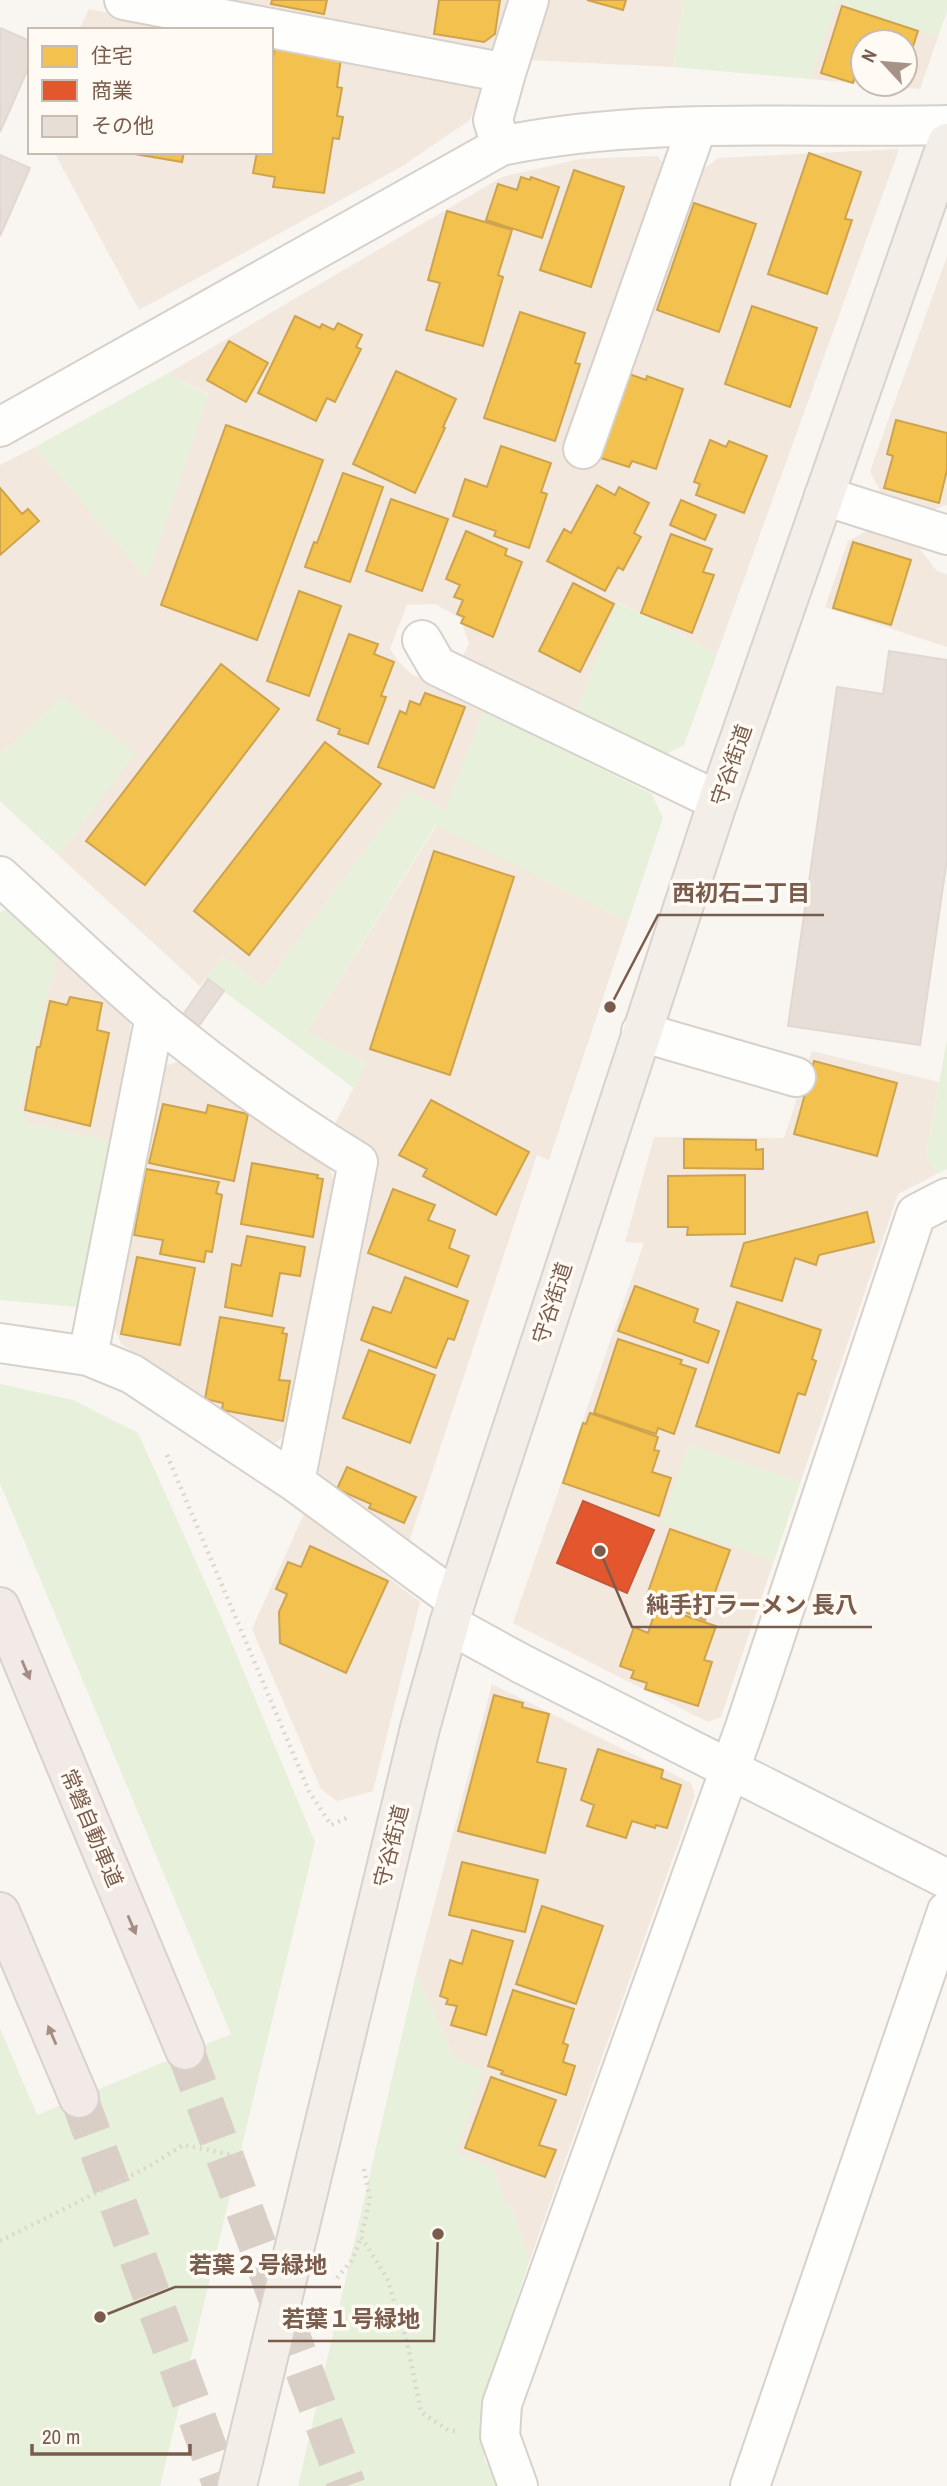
<svg xmlns="http://www.w3.org/2000/svg" width="947" height="2486" font-family="'Archivo Narrow','Noto Sans JP',sans-serif">
	<style>
		.residential { fill: #f2e8de }
		.green { fill: #e7f0db }
		.homes { fill: #f2c14e; stroke: #cea34e; stroke-width: 2 }
		.shops { fill: #e4572e; stroke: #c45837; stroke-width: 2 }
		.building { fill: #e6ded7; stroke: #e2d8d2; stroke-width: 2 }
		.lines { fill: none; stroke-linecap: round; stroke-linejoin: round }
		.highway-tunnel { stroke: #d9cfc7; stroke-width: 38; stroke-dasharray: 38 19; stroke-linecap: butt }
		.minor-casing { stroke: #d7d1cb; stroke-width: 42 }
		.major-casing { stroke: #dad1cc; stroke-width: 42 }
		.highway-casing { stroke: #dad1cc; stroke-width: 42 }
		.path { stroke: #dcd5d0; stroke-width: 4.5; stroke-dasharray: 2 5; stroke-linecap: butt }
		.minor { stroke: #fefefd; stroke-width: 38 }
		.major { stroke: #f3eee8; stroke-width: 38 }
		.highway { stroke: #f2eae7; stroke-width: 38 }
		.oneway { fill: #a48e83 }
		.labels { text-anchor: middle; dominant-baseline: central; stroke-width: 7; stroke-linejoin: round; paint-order: stroke }
		.street-label { font-size: 21px; fill: #7a5c4d; stroke: #fffaf3 }
		.leader { fill: none; stroke: #7a5c4d; stroke-width: 2.5 }
		.callout-dot { fill: #7a5c4d; stroke: #fffaf3; stroke-width: 2.5 }
		.callout-label { font-size: 23px; text-anchor: middle; font-weight: bold; fill: #7a5c4d; stroke: #fffaf3; stroke-width: 7; stroke-linejoin: round; paint-order: stroke }
	</style>
	<rect width="100%" height="100%" fill="#f9f5f0"/>
	<path class="residential" d="M 199,0 L 514,0 L 497,45 L 484,52 Z
		M 546,0 L 684,0 L 673,67 L 527,60 Z
		M 836,2 L 938,37 L 920,89 L 864,84 L 905,84 L 905,42 L 863,42 L 863,84 L 810,79 Z
		M 89,9 L 198,30 L 79,30 Z
		M 271,44 L 477,83 L 480,94 L 470,120 L 401,167 L 139,310 L 54,152 L 271,152 Z
		M 899,149 L 717,654 L 618,602 L 577,711 L 463,656 L 469,643 L 460,618 L 435,604 L 407,605 L 390,649 L 398,661 L 411,674 L 484,711 L 445,811 L 409,792 L 263,987 L 223,956 L 200,986 L 58,855 L 134,754 L 61,698 L 0,755 L 0,465 L 35,447 L 147,578 L 208,394 L 167,374 L 502,177 L 580,159 L 657,156 L 668,168 L 702,170 L 718,158 Z
		M 947,256 L 947,505 L 932,510 L 881,493 L 870,471 Z
		M 867,531 L 919,548 L 937,571 L 947,574 L 947,647 L 825,607 L 848,541 Z
		M 437,825 L 628,922 L 549,1160 L 537,1155 L 408,1545 L 325,1485 L 316,1465 L 378,1154 L 333,1128 L 366,1063 L 307,1031 Z
		M 57,954 L 129,1021 L 133,1042 L 110,1141 L 29,1124 L 20,1109 Z
		M 812,1051 L 939,1082 L 926,1155 L 937,1174 L 898,1194 L 721,1717 L 708,1722 L 513,1623 L 644,1243 L 625,1242 L 654,1137 L 784,1138 Z
		M 183,1060 L 330,1169 L 336,1188 L 289,1433 L 272,1445 L 121,1344 L 114,1327 L 164,1066 Z
		M 304,1514 L 420,1602 L 373,1791 L 337,1801 L 321,1789 L 252,1629 Z
		M 492,1684 L 691,1783 L 695,1796 L 529,2262 L 511,2206 L 504,2202 L 494,2168 L 456,2153 L 455,2059 L 416,1974 Z"/>
	<path class="green" d="M 684,0 L 947,0 L 947,11 L 938,37 L 836,3 L 810,79 L 673,67 Z
		M 167,374 L 208,395 L 147,579 L 35,447 Z
		M 617,602 L 717,654 L 684,745 L 664,755 L 577,711 Z
		M 61,697 L 135,753 L 58,855 L 0,801 L 0,755 Z
		M 484,711 L 652,794 L 663,818 L 628,922 L 436,825 L 307,1031 L 366,1063 L 354,1088 L 206,978 L 223,956 L 263,987 L 409,791 L 445,810 Z
		M 7,910 L 57,954 L 20,1109 L 29,1124 L 110,1141 L 77,1307 L 0,1300 L 0,912 Z
		M 947,1040 L 947,1169 L 937,1174 L 926,1155 Z
		M 0,1384 L 73,1400 L 138,1433 L 220,1615 L 315,1842 L 160,2486 L 0,2486 L 0,2028 L 37,2115 L 231,2034 L 0,1483 Z
		M 688,1444 L 800,1482 L 774,1561 L 661,1523 Z
		M 416,1974 L 455,2059 L 484,2070 L 456,2153 L 494,2168 L 504,2201 L 511,2206 L 529,2262 L 483,2400 L 484,2458 L 499,2486 L 298,2486 Z"/>
	<path class="homes" d="M 272,0 L 327,0 L 324,14 L 271,4 Z
		M 439,0 L 500,0 L 495,34 L 484,42 L 434,34 Z
		M 587,0 L 626,0 L 623,10 Z
		M 842,6 L 918,31 L 905,71 L 905,42 L 863,42 L 863,79 L 855,76 L 853,83 L 821,73 Z
		M 275,47 L 341,58 L 337,87 L 342,88 L 337,116 L 343,117 L 339,139 L 333,138 L 324,193 L 273,187 L 275,177 L 253,173 L 257,152 L 271,152 L 271,68 Z
		M 123,152 L 184,152 L 182,162 Z
		M 809,153 L 861,172 L 845,219 L 852,220 L 827,294 L 768,274 Z
		M 574,170 L 624,187 L 591,287 L 540,270 Z
		M 521,177 L 530,180 L 531,177 L 559,187 L 542,238 L 486,220 L 498,184 L 517,190 Z
		M 694,203 L 756,224 L 719,332 L 657,310 Z
		M 447,211 L 512,230 L 498,275 L 503,277 L 483,346 L 426,330 L 440,283 L 428,280 Z
		M 752,306 L 817,328 L 790,407 L 725,384 Z
		M 520,312 L 585,333 L 575,363 L 580,364 L 555,441 L 484,418 Z
		M 295,316 L 320,328 L 322,324 L 334,330 L 338,323 L 362,335 L 356,347 L 361,349 L 335,402 L 327,398 L 316,421 L 258,393 Z
		M 229,341 L 268,363 L 246,402 L 207,380 Z
		M 396,371 L 456,399 L 443,427 L 445,428 L 415,493 L 353,464 Z
		M 629,374 L 646,380 L 647,376 L 683,389 L 656,469 L 632,461 L 629,467 L 601,458 Z
		M 896,420 L 947,433 L 947,470 L 939,503 L 884,488 L 893,456 L 887,454 Z
		M 226,425 L 323,460 L 257,640 L 161,605 Z
		M 710,440 L 726,447 L 729,441 L 767,456 L 744,513 L 696,495 L 700,484 L 694,482 Z
		M 501,446 L 551,463 L 541,492 L 547,494 L 529,548 L 494,536 L 496,531 L 453,516 L 465,479 L 487,487 Z
		M 343,473 L 383,487 L 350,582 L 305,567 L 314,542 L 317,543 Z
		M 597,485 L 615,495 L 619,487 L 649,503 L 634,533 L 641,537 L 623,570 L 618,567 L 605,591 L 547,561 L 564,529 L 571,533 Z
		M 0,488 L 22,514 L 28,509 L 39,521 L 0,555 Z
		M 391,499 L 448,519 L 422,591 L 366,571 Z
		M 681,500 L 716,515 L 705,540 L 670,525 Z
		M 466,531 L 507,549 L 505,555 L 522,562 L 493,637 L 461,623 L 464,617 L 457,614 L 463,600 L 454,597 L 460,585 L 446,579 Z
		M 671,534 L 712,549 L 703,572 L 714,575 L 692,633 L 641,613 Z
		M 853,542 L 911,560 L 891,625 L 833,608 Z
		M 573,583 L 614,604 L 580,672 L 539,651 Z
		M 299,591 L 341,606 L 309,696 L 267,681 Z
		M 349,634 L 378,644 L 374,654 L 394,662 L 381,696 L 386,697 L 368,744 L 338,734 L 340,729 L 317,720 Z
		M 221,664 L 279,709 L 145,885 L 86,841 Z
		M 425,693 L 465,707 L 434,788 L 378,767 L 400,711 L 406,714 L 410,701 L 420,705 Z
		M 325,742 L 381,784 L 249,955 L 194,911 Z
		M 434,851 L 514,877 L 450,1075 L 370,1049 Z
		M 70,997 L 102,1003 L 97,1030 L 109,1033 L 90,1126 L 25,1110 L 37,1047 L 40,1047 L 50,1001 L 67,1005 Z
		M 814,1061 L 897,1083 L 877,1156 L 794,1134 Z
		M 431,1100 L 529,1152 L 496,1215 L 423,1176 L 427,1169 L 399,1155 Z
		M 163,1104 L 206,1113 L 208,1105 L 248,1114 L 234,1181 L 149,1163 Z
		M 684,1139 L 756,1140 L 756,1150 L 763,1149 L 763,1169 L 684,1168 Z
		M 252,1163 L 318,1175 L 317,1178 L 323,1179 L 313,1237 L 241,1224 Z
		M 146,1169 L 219,1182 L 216,1193 L 222,1195 L 212,1252 L 206,1251 L 204,1262 L 160,1254 L 163,1240 L 134,1235 Z
		M 745,1175 L 745,1234 L 687,1235 L 688,1227 L 668,1227 L 668,1176 Z
		M 393,1189 L 435,1205 L 428,1220 L 455,1230 L 449,1248 L 469,1256 L 457,1287 L 368,1253 Z
		M 867,1212 L 874,1242 L 819,1255 L 816,1265 L 795,1258 L 782,1301 L 731,1286 L 744,1243 Z
		M 247,1236 L 305,1247 L 300,1276 L 280,1273 L 272,1316 L 225,1307 L 232,1264 L 241,1266 Z
		M 137,1257 L 195,1268 L 180,1345 L 121,1334 Z
		M 405,1277 L 468,1301 L 454,1340 L 448,1338 L 436,1368 L 361,1340 L 373,1307 L 391,1313 Z
		M 635,1286 L 698,1309 L 694,1322 L 719,1331 L 708,1363 L 618,1331 Z
		M 737,1302 L 821,1330 L 812,1359 L 816,1361 L 805,1395 L 798,1393 L 779,1453 L 696,1426 Z
		M 220,1317 L 284,1328 L 282,1333 L 287,1334 L 279,1380 L 290,1381 L 283,1421 L 222,1410 L 223,1403 L 205,1399 Z
		M 618,1339 L 682,1360 L 680,1364 L 696,1369 L 674,1434 L 658,1428 L 656,1434 L 594,1413 Z
		M 369,1350 L 435,1375 L 410,1443 L 343,1418 Z
		M 590,1413 L 658,1437 L 654,1450 L 659,1451 L 652,1472 L 671,1478 L 659,1516 L 563,1483 L 583,1423 L 586,1424 Z
		M 347,1467 L 416,1497 L 404,1523 L 369,1508 L 371,1504 L 337,1489 Z
		M 670,1529 L 730,1550 L 705,1620 L 646,1598 Z
		M 310,1546 L 388,1581 L 346,1673 L 280,1643 L 279,1612 L 287,1594 L 276,1589 L 288,1562 L 301,1567 Z
		M 657,1606 L 716,1626 L 704,1660 L 712,1662 L 698,1706 L 645,1689 L 647,1683 L 631,1678 L 634,1671 L 620,1666 L 634,1627 L 648,1633 Z
		M 494,1695 L 523,1703 L 522,1707 L 549,1714 L 537,1762 L 566,1769 L 545,1853 L 458,1831 Z
		M 598,1749 L 663,1770 L 661,1778 L 681,1785 L 667,1828 L 656,1825 L 655,1828 L 632,1821 L 626,1838 L 587,1826 L 594,1805 L 581,1800 Z
		M 462,1862 L 538,1880 L 525,1932 L 449,1915 Z
		M 542,1906 L 603,1926 L 576,2004 L 516,1984 Z
		M 472,1930 L 513,1941 L 486,2035 L 451,2025 L 457,2006 L 446,2004 L 448,1999 L 440,1996 L 450,1960 L 462,1964 Z
		M 513,1990 L 574,2009 L 563,2043 L 568,2045 L 563,2062 L 575,2066 L 566,2095 L 501,2074 L 503,2071 L 488,2066 Z
		M 491,2077 L 556,2100 L 539,2145 L 556,2150 L 545,2177 L 465,2148 Z"/>
	<path class="shops" d="M 583,1501 L 654,1530 L 627,1593 L 557,1563 Z"/>
	<path class="building" d="M 0,28 L 30,41 L 30,64 L 0,132 Z
		M 0,155 L 30,168 L 0,236 Z
		M 889,651 L 947,660 L 947,859 L 920,1045 L 788,1026 L 837,687 L 883,694 Z
		M 208,979 L 224,991 L 198,1027 L 182,1016 Z"/>
	<g class="lines">
		<path class="highway-tunnel" d="M 185,2050 L 347,2486
			M 79,2098 L 222,2486"/>
		<defs>
			<path id="minor" d="M 124,0 L 506,73 L 493,120 L 501,146
				M 506,73 L 529,0
				M 0,427 L 501,146 C 647,116 799,129 947,125
				M 583,449 L 697,127
				M 824,496 L 947,535
				M 422,640 L 437,666 L 718,801
				M 0,876 C 51,922 101,971 154,1016 C 218,1069 287,1119 358,1162 L 295,1482
				M 641,1032 L 796,1077
				M 0,1343 L 88,1356 L 132,1374 L 295,1482 L 456,1600
				M 88,1356 L 155,1016
				M 449,1624 L 522,1664 L 947,1879
				M 518,2486 L 500,2436 L 502,2404 L 745,1727 L 916,1214 L 947,1198
				M 750,2486 L 947,1911"/>
			<path id="major" d="M 237,2486 L 420,1728 L 456,1600 L 718,801 L 947,143"/>
			<path id="highway" d="M 0,1607 L 185,2050
				M 0,1912 L 79,2098"/>
		</defs>
		<use href="#minor" class="minor-casing"/>
		<use href="#major" class="major-casing"/>
		<use href="#highway" class="highway-casing"/>
		<path class="path" d="M 167,1455 L 309,1791 L 331,1825 L 349,1817
			M 364,2169 L 370,2199 L 361,2237 L 387,2278 L 407,2342 L 421,2412 L 448,2430 L 455,2431
			M 0,2241 L 148,2167 L 183,2145 L 248,2158
			M 337,2278 L 352,2260 L 361,2238"/>
		<use href="#minor" class="minor"/>
		<use href="#major" class="major"/>
		<use href="#highway" class="highway"/>
	</g>
	<defs><path id="oneway-solid" d="M-6-.8H1V-3.2L6.5 0L1 3.2V.8H-6Z" transform="scale(1.75)"/></defs>
	<g class="oneway">
		<use href="#oneway-solid" transform="translate(26 1670) rotate(67)"/>
		<use href="#oneway-solid" transform="translate(132 1925) rotate(67)"/>
		<use href="#oneway-solid" transform="translate(52 2035) rotate(-113)"/>
	</g>
	<g class="labels">
		<g class="street-label">
			<text transform="translate(731 765) rotate(-71)">守谷街道</text>
			<text transform="translate(552 1303) rotate(-72)">守谷街道</text>
			<text transform="translate(92 1828) rotate(67)">常磐自動車道</text>
			<text transform="translate(391 1846) rotate(-76)">守谷街道</text>
		</g>
	</g>
	<path class="leader" d="M610 1007L658 915H824M600 1551L632 1627H872M100 2317L175 2287H341M438 2234L434 2341H268"/>
	<g class="callout-dot">
		<circle cx="610" cy="1007" r="7"/>
		<circle cx="600" cy="1551" r="7"/>
		<circle cx="100" cy="2317" r="7"/>
		<circle cx="438" cy="2234" r="7"/>
	</g>
	<g class="callout-label">
		<text x="741" y="901">西初石二丁目</text>
		<text x="752" y="1613">純手打ラーメン 長八</text>
		<text x="258" y="2273">若葉２号緑地</text>
		<text x="351" y="2327">若葉１号緑地</text>
	</g>
	<rect x="28" y="28" width="245" height="126" fill="#fffaf3" stroke="#cabbb1" stroke-width="2"/>
	<rect x="42" y="46" width="35" height="21" fill="#f2c14e" stroke="#cabbb1" stroke-width="2"/>
	<text x="91" y="63" font-size="21" fill="#7a5c4d">住宅</text>
	<rect x="42" y="80" width="35" height="21" fill="#e4572e" stroke="#cabbb1" stroke-width="2"/>
	<text x="91" y="98" font-size="21" fill="#7a5c4d">商業</text>
	<rect x="42" y="116" width="35" height="21" fill="#e6ded7" stroke="#cabbb1" stroke-width="2"/>
	<text x="91" y="133" font-size="21" fill="#7a5c4d">その他</text>
	<g transform="translate(884 63) rotate(296)"><circle r="33" fill="#fffaf3" stroke="#cabbb1" stroke-width="2"/>
	<path d="M0-5L12 26L0 18L-12 26Z" fill="#a69286"/>
	<text y="-10" font-size="19" font-weight="bold" text-anchor="middle" fill="#7a5c4d">N</text>
	</g>
	<path d="M32 2444v10h158v-10" fill="none" stroke="#7a5c4d" stroke-width="3.5"/>
	<text x="42" y="2444" font-size="21" fill="#7a5c4d" stroke="#fffaf3" stroke-width="5" paint-order="stroke">20 m</text>
</svg>
